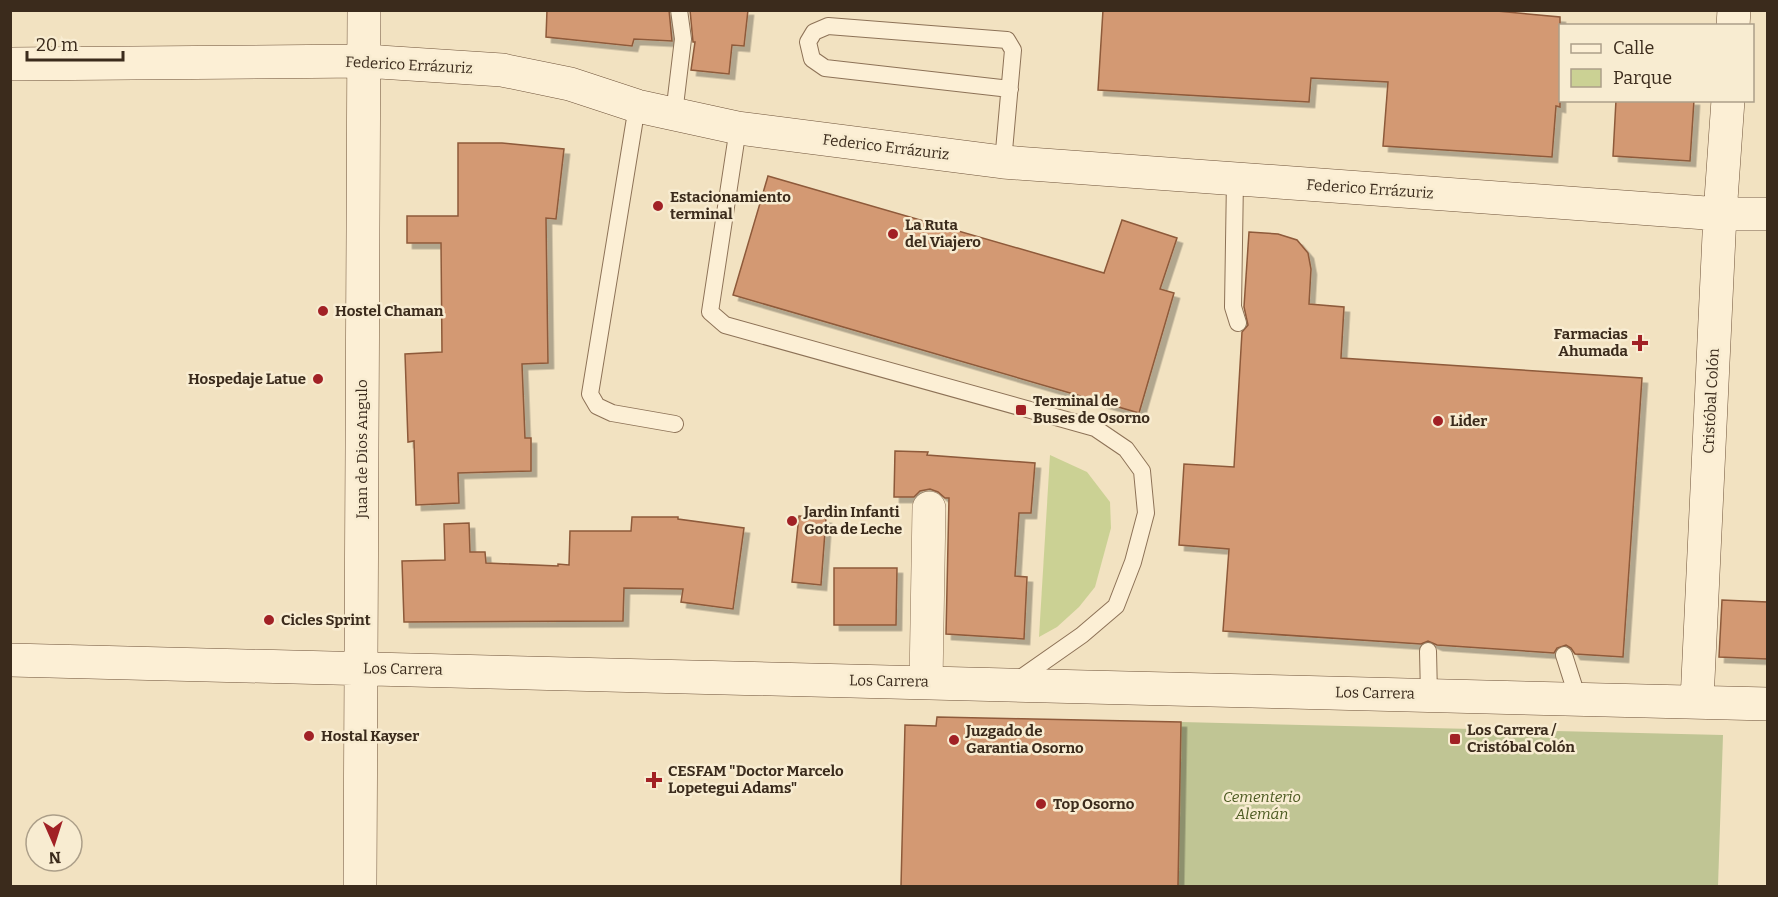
<svg xmlns="http://www.w3.org/2000/svg" width="1778" height="897" font-family="Bitter,serif">
	<style>
		.green { fill: #cbd194 }
		.cemetery { fill: #c0c594 }
		.building { fill: #d39973; stroke: #8e5a3a; stroke-width: 1.5; filter: url(#shadow) }
		.lines { fill: none; stroke-linecap: round; stroke-linejoin: round }
		.lane-casing { stroke: #8d7257; stroke-width: 18 }
		.street-casing { stroke: #8d7257; stroke-width: 34 }
		.secondary-casing { stroke: #6f533a; stroke-width: 34 }
		.lane { stroke: #fcefd5; stroke-width: 16 }
		.street { stroke: #fcefd5; stroke-width: 33 }
		.secondary { stroke: #fcefd5; stroke-width: 33 }
		.poi-dot { fill: #a12125; stroke: #f8ecd1; stroke-width: 2 }
		.labels { text-anchor: middle; dominant-baseline: central; stroke-width: 5; stroke-linejoin: round; paint-order: stroke }
		.street-label { font-size: 15px; fill: #3b2b1c; stroke: #f8ecd1 }
		.poi-label { font-size: 15px; font-weight: bold; fill: #3b2b1c; stroke: #f8ecd1; text-anchor: start }
		.park-label { font-size: 15px; font-style: italic; fill: #4c5a21; stroke: #f8ecd1 }
	</style>
	<defs>
		<filter id="shadow"><feDropShadow dx="5.5" dy="5.5" stdDeviation="0" flood-color="#0004"/></filter>
	</defs>
	<rect width="100%" height="100%" fill="#f2e2c1"/>
	<path class="green" d="M 1050,455 L 1087,472 L 1110,502 L 1111,528 L 1095,587 L 1079,607 L 1057,627 L 1039,637 Z"/>
	<path class="cemetery" d="M 1181,722 L 1723,735 L 1718,886 L 1178,886 Z"/>
	<path class="building" d="M 547,10 L 669,10 L 672,41 L 634,39 L 632,46 L 546,37 Z
		M 690,10 L 748,10 L 744,46 L 732,45 L 729,74 L 691,70 L 695,42 L 693,42 Z
		M 1103,10 L 1486,10 L 1560,17 L 1560,107 L 1556,106 L 1552,157 L 1383,146 L 1388,82 L 1311,78 L 1309,102 L 1098,90 Z
		M 1616,100 L 1694,100 L 1690,161 L 1613,156 Z
		M 458,143 L 502,143 L 564,149 L 556,219 L 546,218 L 548,363 L 522,364 L 525,438 L 531,438 L 531,471 L 458,473 L 459,503 L 416,505 L 414,441 L 408,442 L 405,354 L 442,352 L 441,243 L 407,243 L 407,216 L 458,216 Z
		M 768,176 L 1104,273 L 1122,220 L 1177,238 L 1160,289 L 1174,293 L 1139,413 L 733,295 Z
		M 1249,232 L 1278,234 L 1297,240 L 1308,253 L 1311,269 L 1309,304 L 1344,307 L 1341,358 L 1642,378 L 1623,657 L 1575,654 L 1571,648 L 1566,645 L 1557,648 L 1554,653 L 1437,645 L 1428,641 L 1421,644 L 1223,631 L 1229,549 L 1179,545 L 1184,464 L 1234,467 L 1242,332 L 1248,325 L 1244,307 Z
		M 895,451 L 928,452 L 927,455 L 1035,463 L 1031,513 L 1019,513 L 1015,576 L 1027,577 L 1024,639 L 946,634 L 949,498 L 945,498 L 938,492 L 930,489 L 920,491 L 914,497 L 894,497 Z
		M 799,516 L 826,518 L 821,585 L 792,582 Z
		M 632,517 L 678,517 L 678,519 L 744,528 L 733,609 L 681,602 L 683,589 L 624,588 L 623,621 L 404,622 L 402,561 L 445,560 L 444,524 L 469,523 L 470,552 L 485,552 L 486,563 L 558,566 L 558,564 L 569,565 L 570,531 L 631,531 Z
		M 834,568 L 897,568 L 896,625 L 834,625 Z
		M 1722,600 L 1767,602 L 1767,659 L 1719,657 Z
		M 937,717 L 1181,722 L 1178,886 L 901,886 L 905,725 L 936,726 Z"/>
	<g class="lines">
		<defs>
			<path id="lane" d="M 637,106 L 590,394 L 597,406 L 612,413 L 675,424
				M 674,114 L 683,39 L 679,10
				M 738,128 L 710,312 L 725,325 L 1095,428 L 1126,449 L 1142,471 L 1146,513 L 1133,562 L 1116,606 L 1082,635 L 1015,682
				M 1003,162 L 1013,50 L 1007,40 L 828,26 L 814,32 L 808,42 L 812,59 L 825,68 L 1010,89
				M 1235,179 L 1233,307 L 1238,323
				M 1428,651 L 1429,695
				M 1564,655 L 1578,699"/>
			<path id="street" d="M 926,682 L 929,508"/>
			<path id="secondary" d="M 1733,26 L 1734,10
				M 10,64 L 364,61 L 502,70 L 570,84 L 637,106 L 738,128 L 1003,162 L 1720,214 L 1768,214
				M 10,660 L 1768,704
				M 1697,701 L 1720,214 L 1728,100
				M 360,886 L 364,10"/>
		</defs>
		<use href="#lane" class="lane-casing"/>
		<use href="#street" class="street-casing"/>
		<use href="#secondary" class="secondary-casing"/>
		<use href="#lane" class="lane"/>
		<use href="#street" class="street"/>
		<use href="#secondary" class="secondary"/>
	</g>
	<g class="poi-dot">
		<circle cx="658" cy="206" r="6"/>
		<circle cx="893" cy="234" r="6"/>
		<circle cx="323" cy="311" r="6"/>
		<path d="M1637 334h6v6h6v6h-6v6h-6v-6h-6v-6h6z"/>
		<circle cx="318" cy="379" r="6"/>
		<rect x="1015" y="404" width="12" height="12" rx="3"/>
		<circle cx="1438" cy="421" r="6"/>
		<circle cx="792" cy="521" r="6"/>
		<circle cx="269" cy="620" r="6"/>
		<circle cx="309" cy="736" r="6"/>
		<rect x="1449" y="733" width="12" height="12" rx="3"/>
		<circle cx="954" cy="740" r="6"/>
		<path d="M651 771h6v6h6v6h-6v6h-6v-6h-6v-6h6z"/>
		<circle cx="1041" cy="804" r="6"/>
	</g>
	<g class="labels">
		<g class="street-label">
			<text transform="translate(409 65) rotate(3)">Federico Errázuriz</text>
			<text transform="translate(886 147) rotate(7)">Federico Errázuriz</text>
			<text transform="translate(1370 189) rotate(4)">Federico Errázuriz</text>
			<text transform="translate(1711 401) rotate(-87)">Cristóbal Colón</text>
			<text transform="translate(362 449) rotate(-90)">Juan de Dios Angulo</text>
			<text transform="translate(403 669) rotate(1)">Los Carrera</text>
			<text transform="translate(889 681) rotate(1)">Los Carrera</text>
			<text transform="translate(1375 693) rotate(1)">Los Carrera</text>
		</g>
		<g class="poi-label">
			<text x="670" y="197">Estacionamiento<tspan x="670" dy="17">terminal</tspan></text>
			<text x="905" y="225">La Ruta<tspan x="905" dy="17">del Viajero</tspan></text>
			<text x="335" y="311">Hostel Chaman</text>
			<text x="1628" y="334" text-anchor="end">Farmacias<tspan x="1628" dy="17">Ahumada</tspan></text>
			<text x="306" y="379" text-anchor="end">Hospedaje Latue</text>
			<text x="1033" y="401">Terminal de<tspan x="1033" dy="17">Buses de Osorno</tspan></text>
			<text x="1450" y="421">Lider</text>
			<text x="804" y="512">Jardin Infanti<tspan x="804" dy="17">Gota de Leche</tspan></text>
			<text x="281" y="620">Cicles Sprint</text>
			<text x="1467" y="730">Los Carrera /<tspan x="1467" dy="17">Cristóbal Colón</tspan></text>
			<text x="966" y="731">Juzgado de<tspan x="966" dy="17">Garantia Osorno</tspan></text>
			<text x="321" y="736">Hostal Kayser</text>
			<text x="668" y="771">CESFAM "Doctor Marcelo<tspan x="668" dy="17">Lopetegui Adams"</tspan></text>
			<text x="1053" y="804">Top Osorno</text>
		</g>
		<g class="park-label">
			<text x="1262" y="797">Cementerio<tspan x="1262" dy="17">Alemán</tspan></text>
		</g>
	</g>
	<rect width="1778" height="897" fill="none" stroke="#3b2b1c" stroke-width="24"/>
	<rect x="1559" y="24" width="195" height="78" fill="#f8ecd1" stroke="#ac9f89" stroke-width="1.5"/>
	<rect x="1571" y="44" width="30" height="9" fill="#fcefd5" stroke="#ac9f89" stroke-width="1.5"/>
	<text x="1613" y="54" font-size="18" fill="#3b2b1c">Calle</text>
	<rect x="1571" y="69" width="30" height="18" fill="#cbd194" stroke="#ac9f89" stroke-width="1.5"/>
	<text x="1613" y="84" font-size="18" fill="#3b2b1c">Parque</text>
	<g transform="translate(54 843) rotate(177)"><circle r="28" fill="#f8ecd1" stroke="#ac9f89" stroke-width="1.5"/>
	<path d="M0-4.5L10 22L0 15L-10 22Z" fill="#a12125"/>
	<text y="-9" font-size="16" font-weight="bold" text-anchor="middle" fill="#3b2b1c">N</text>
	</g>
	<path d="M27 51v9h96v-9" fill="none" stroke="#3b2b1c" stroke-width="3"/>
	<text x="36" y="51" font-size="18" fill="#3b2b1c" stroke="#f8ecd1" stroke-width="4.5" paint-order="stroke">20 m</text>
</svg>
